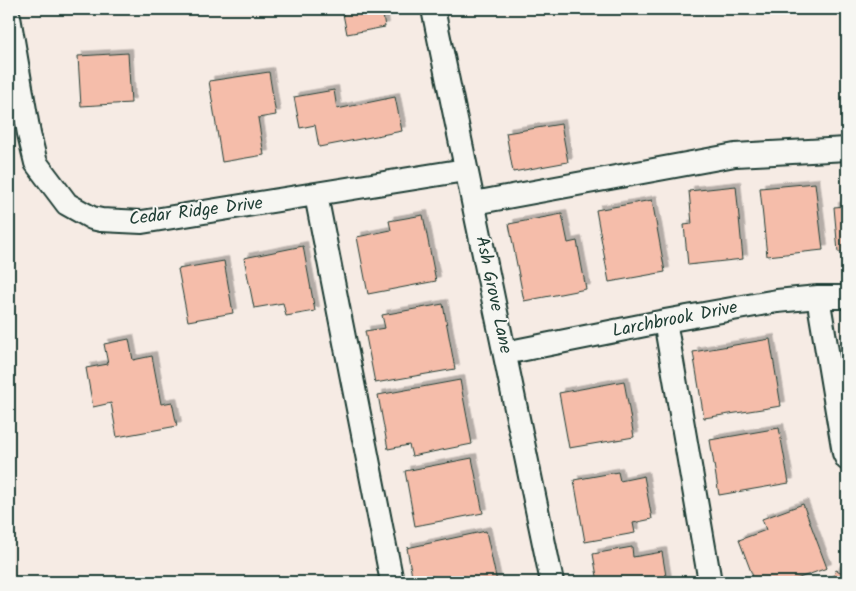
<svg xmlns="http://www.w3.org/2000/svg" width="856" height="591" font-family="Kalam,sans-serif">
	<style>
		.building { fill: #f5bdaa; stroke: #1f3d34; filter: url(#shadow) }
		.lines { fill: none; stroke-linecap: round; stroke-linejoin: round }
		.minor-casing { stroke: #1f3d34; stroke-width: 26 }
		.minor { stroke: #f6f6f2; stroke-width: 22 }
		.labels { text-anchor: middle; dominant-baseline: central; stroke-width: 4; stroke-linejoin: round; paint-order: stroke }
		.street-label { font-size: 18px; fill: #1f3d34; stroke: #f6f6f2 }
	</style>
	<defs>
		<filter id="shadow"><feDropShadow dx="4.5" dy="-4.5" stdDeviation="0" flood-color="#0004"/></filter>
	</defs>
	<rect width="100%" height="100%" fill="#f6ebe4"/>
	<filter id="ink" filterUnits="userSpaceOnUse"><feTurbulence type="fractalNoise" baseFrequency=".02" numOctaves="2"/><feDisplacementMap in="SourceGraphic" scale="10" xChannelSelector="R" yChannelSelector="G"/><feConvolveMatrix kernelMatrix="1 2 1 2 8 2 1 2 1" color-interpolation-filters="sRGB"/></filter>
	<g filter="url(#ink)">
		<path class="building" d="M 342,9 L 382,9 L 385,27 L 347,34 Z
			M 128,53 L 131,103 L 81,106 L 78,56 Z
			M 269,72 L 276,115 L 258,118 L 264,155 L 222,162 L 209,81 Z
			M 334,90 L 337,109 L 395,97 L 402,131 L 319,147 L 315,125 L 300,128 L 294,97 Z
			M 561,124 L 568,162 L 513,172 L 506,133 Z
			M 847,182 L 847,252 L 838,252 L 834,207 L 846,206 L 844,183 Z
			M 815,183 L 823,250 L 767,256 L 760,188 Z
			M 736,186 L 743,259 L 688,265 L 684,225 L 692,224 L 689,191 Z
			M 652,200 L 665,272 L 609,282 L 596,210 Z
			M 562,214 L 568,243 L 577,241 L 586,289 L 524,301 L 509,224 Z
			M 423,215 L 436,281 L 368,294 L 357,237 L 391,230 L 389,221 Z
			M 303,246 L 315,311 L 286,316 L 283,303 L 254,308 L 244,258 Z
			M 224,261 L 233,313 L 188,321 L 178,269 Z
			M 443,304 L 455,369 L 375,383 L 365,331 L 385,328 L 382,315 Z
			M 129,339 L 133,360 L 152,356 L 161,404 L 172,402 L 177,426 L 117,437 L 111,403 L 93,407 L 86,368 L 108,364 L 104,344 Z
			M 770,339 L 781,406 L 704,418 L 693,352 Z
			M 460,380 L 472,444 L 412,456 L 409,445 L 388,449 L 378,395 Z
			M 624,381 L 634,437 L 569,448 L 559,393 Z
			M 779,428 L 789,483 L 719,495 L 710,440 Z
			M 472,458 L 483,513 L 415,526 L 405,471 Z
			M 618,472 L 620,481 L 644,476 L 652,519 L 633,523 L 635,533 L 585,542 L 574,480 Z
			M 803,504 L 827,568 L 788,582 L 755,582 L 739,540 L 766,530 L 762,519 Z
			M 486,531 L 497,582 L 413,582 L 407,548 Z
			M 632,547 L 633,557 L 662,552 L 667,582 L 598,582 L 593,554 Z
			M 836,570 L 847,575 L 847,582 L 831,582 Z"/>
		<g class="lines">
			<defs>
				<path id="minor" d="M 433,9 L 552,582
					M 9,17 L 29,134 L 36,163 L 67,204 L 92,218 L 101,220 L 142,222 L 465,170
					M 316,195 L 392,582
					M 474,203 L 735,155 L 847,149
					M 818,297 L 844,453 L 847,459
					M 665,321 L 710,582
					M 505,353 L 665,321 L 777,301 L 818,297 L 847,297"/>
			</defs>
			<use href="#minor" class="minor-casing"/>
			<use href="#minor" class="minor"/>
		</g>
	</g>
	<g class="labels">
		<g class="street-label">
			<text transform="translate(196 212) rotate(-7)">Cedar Ridge Drive</text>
			<text transform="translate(493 295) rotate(78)">Ash Grove Lane</text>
			<text transform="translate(675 320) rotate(-11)">Larchbrook Drive</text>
		</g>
	</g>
	<rect width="856" height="591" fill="none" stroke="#f6f6f2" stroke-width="30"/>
	<rect x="15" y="15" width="826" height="561" fill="none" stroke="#1f3d34" stroke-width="2" filter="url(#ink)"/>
</svg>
